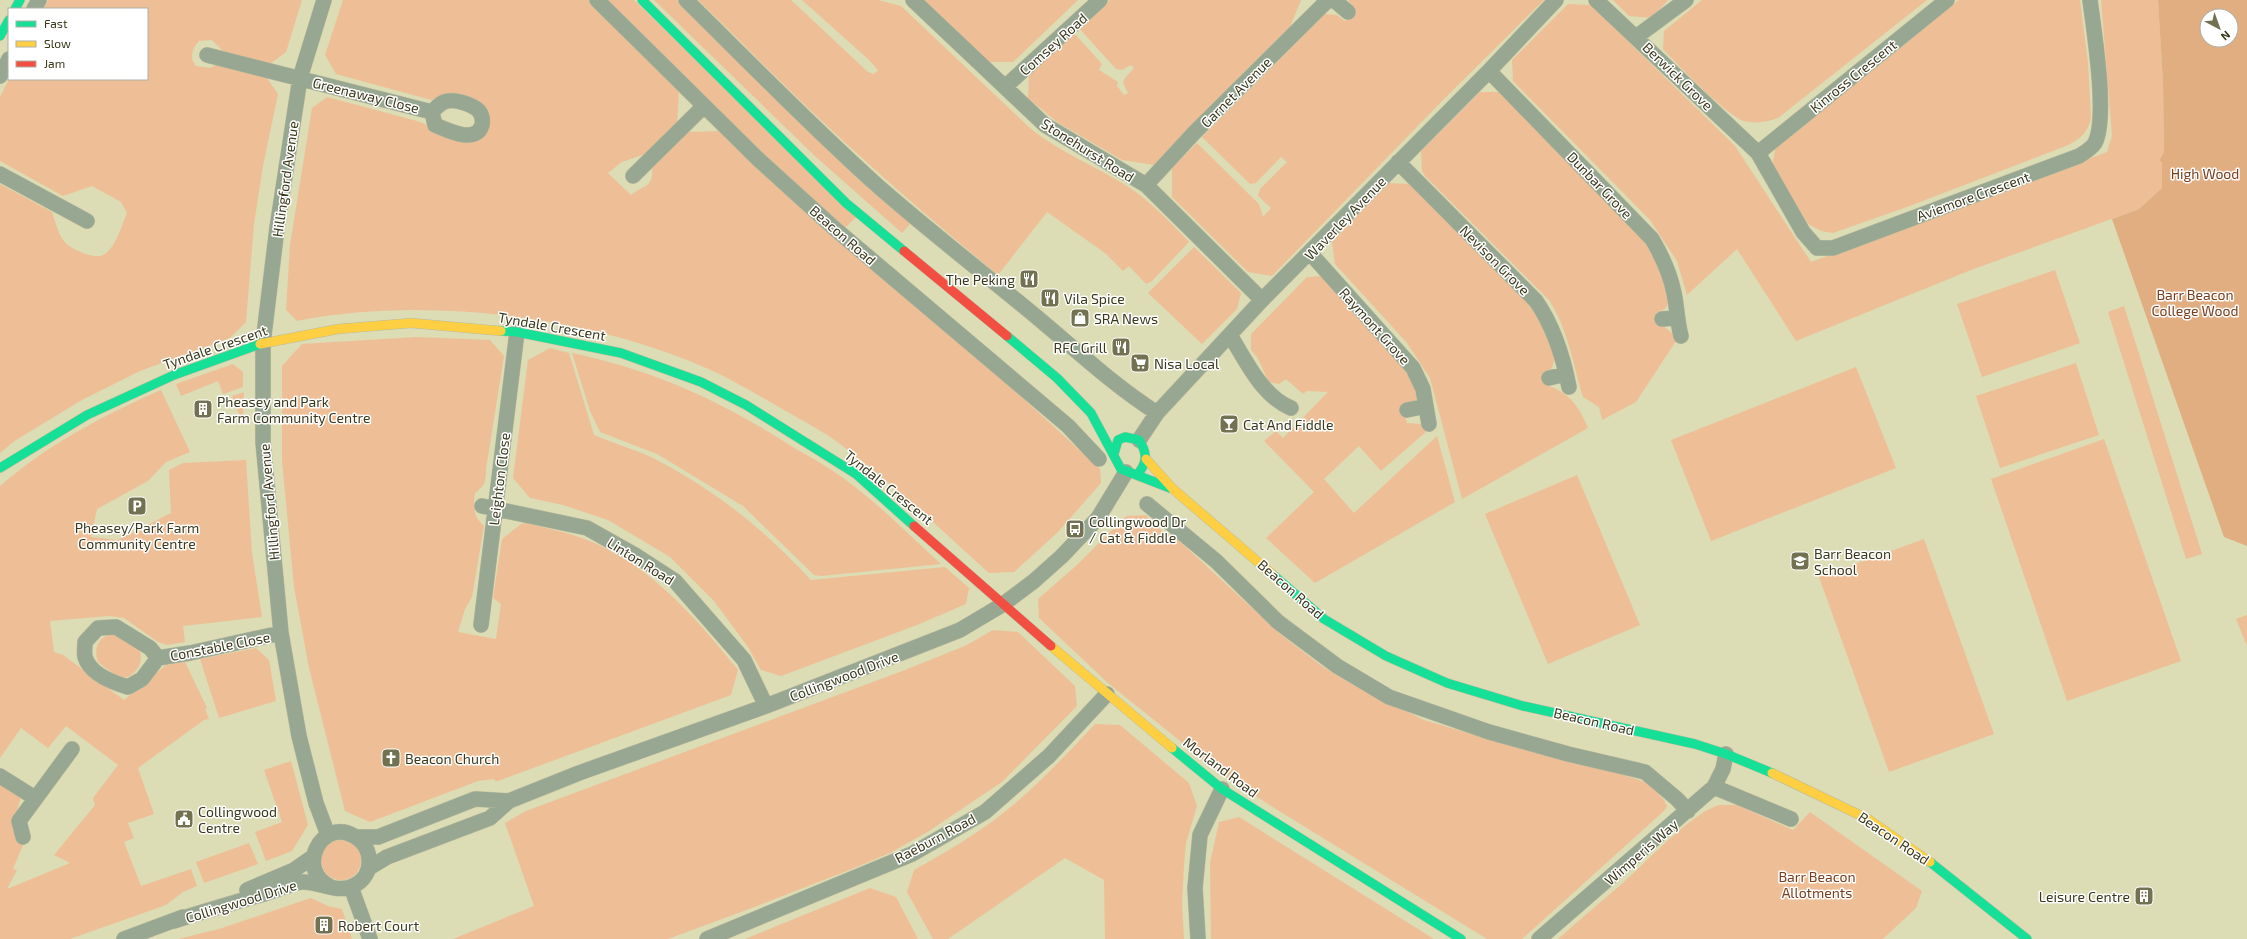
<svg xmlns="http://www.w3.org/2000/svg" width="2247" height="939" font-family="'Exo 2',sans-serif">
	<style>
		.green { fill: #eebf96 }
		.forest { fill: #e1ae82; fill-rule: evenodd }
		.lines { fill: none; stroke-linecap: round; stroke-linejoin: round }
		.street-casing { stroke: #bbbb9d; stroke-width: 16 }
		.fast-casing { stroke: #bbbb9d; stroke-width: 10 }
		.slow-casing { stroke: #bbbb9d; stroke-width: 10 }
		.jam-casing { stroke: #bbbb9d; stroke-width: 10 }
		.street { stroke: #98a792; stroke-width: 15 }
		.fast { stroke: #16e098; stroke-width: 9 }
		.slow { stroke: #ffcf43; stroke-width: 9 }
		.jam { stroke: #f24e42; stroke-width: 9 }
		.labels { text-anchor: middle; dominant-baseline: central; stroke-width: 3; stroke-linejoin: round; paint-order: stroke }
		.street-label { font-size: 14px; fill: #39381b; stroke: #fff }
		.park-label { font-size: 14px; fill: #793d1c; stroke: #fff }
		.poi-label { font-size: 14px; fill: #39381b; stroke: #fff; text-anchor: start }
	</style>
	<rect width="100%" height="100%" fill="#dcdcb5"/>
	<path class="green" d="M 48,0 L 302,0 L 286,52 L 270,64 L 225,53 L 212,40 L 199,41 C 192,49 189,57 196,66 L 210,68 L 218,64 L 267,78 L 278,94 L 263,166 L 254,224 L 246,322 L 230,338 L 140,371 L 82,400 L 16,440 L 0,453 L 0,184 L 52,212 C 55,220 58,234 64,241 C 70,249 96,261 105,254 C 117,245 121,226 127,213 L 121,202 L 92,186 L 63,196 L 0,161 L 0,97 L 9,79 L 147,79 L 147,9 L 44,9 Z
		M 343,0 L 589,0 L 679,89 L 677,126 L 645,154 L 622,162 L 608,173 L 631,195 C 645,184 654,188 652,166 L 687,132 L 720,131 L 812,218 L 992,370 L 1100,469 L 1101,483 L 1058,532 L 1014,572 L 989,573 C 940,529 894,484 840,444 C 823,431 803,421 784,410 C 756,394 728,377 699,365 C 581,315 422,296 297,321 L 286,310 L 290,245 L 312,108 L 327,97 L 417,121 L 457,136 L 487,118 L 438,97 L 431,100 L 336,74 L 325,55 Z
		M 606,0 L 634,0 L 857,216 L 844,229 L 768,160 Z
		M 654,0 L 677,0 L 732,55 L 912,222 L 902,233 L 816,157 Z
		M 698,0 L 791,0 L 868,72 L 874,74 L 878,70 L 868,59 L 802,0 L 878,0 L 901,6 L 1031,129 C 1061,153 1098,167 1130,188 C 1152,203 1171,223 1189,242 L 1152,281 L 1146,284 L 1129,266 L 1123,271 L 1105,253 L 1047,212 L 998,275 C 907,200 820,123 737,38 C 724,25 711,13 698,0 Z
		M 922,0 L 1078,0 L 1013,62 L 989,62 Z
		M 1110,0 L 1301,0 L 1290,27 L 1245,71 L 1154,165 L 1122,160 L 1057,122 L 1028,98 L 1029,72 L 1073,32 L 1102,64 L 1099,70 L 1118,82 L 1117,86 L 1124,95 L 1128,93 L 1123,83 L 1125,78 L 1134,68 L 1131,65 L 1122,70 L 1116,69 L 1078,27 Z
		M 1348,0 L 1544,0 L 1444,99 L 1272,276 L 1248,272 L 1172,197 L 1172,168 L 1197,143 L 1259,204 L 1263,217 L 1271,208 L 1258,196 L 1260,189 L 1287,162 L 1281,157 L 1256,183 L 1250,184 L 1202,137 L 1325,14 L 1337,15 L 1345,21 L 1355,10 Z
		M 1613,0 L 1668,0 L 1652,18 L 1629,16 Z
		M 1702,0 L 1927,0 L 1778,118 C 1768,122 1755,124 1744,121 C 1727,116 1677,64 1663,49 L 1664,31 Z
		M 1959,0 L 2080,0 L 2088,63 L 2091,117 C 2089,132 2079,140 2066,146 L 1907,207 L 1833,233 L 1821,231 L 1808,224 L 1772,166 L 1776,145 Z
		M 2101,0 L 2158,0 L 2163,83 L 2164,152 L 2159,161 L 2162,162 L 2162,188 L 2139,209 L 1971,270 L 1796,341 L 1737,249 L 1687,295 L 1677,261 L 1650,220 L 1513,81 L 1512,60 L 1568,4 L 1591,5 L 1735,146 L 1811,262 L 2107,152 L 2112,136 Z
		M 1480,92 L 1502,92 L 1646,241 C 1654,255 1676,291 1667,306 C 1665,310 1660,311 1656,313 L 1656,320 L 1678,338 L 1636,402 L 1602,420 L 1599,407 L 1583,397 C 1573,364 1568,329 1549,300 L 1425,176 L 1422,171 L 1421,151 Z
		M 1388,183 L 1412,184 L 1539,315 L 1555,357 L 1552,368 L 1543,374 L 1548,386 C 1569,392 1580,408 1588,428 L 1462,499 L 1430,378 L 1407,343 L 1335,264 L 1332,242 Z
		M 1194,247 L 1241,293 L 1237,309 L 1202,344 L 1148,293 Z
		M 2055,270 L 2080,343 L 1982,377 L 1957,304 Z
		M 1323,276 L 1404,364 L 1420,397 L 1404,411 L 1407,423 L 1421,424 L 1428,430 L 1381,471 L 1359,446 L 1324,479 L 1354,513 L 1437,436 L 1455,502 L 1315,583 L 1266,538 L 1314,492 L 1264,441 L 1276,431 L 1283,438 L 1328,392 L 1307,391 L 1303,394 L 1286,379 L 1279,384 L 1269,382 L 1257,357 L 1251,350 L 1251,334 L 1307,277 Z
		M 2124,306 L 2202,554 L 2186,559 L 2108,312 Z
		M 417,337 L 490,340 L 504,356 L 486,469 C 486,481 485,486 475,493 C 473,507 473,516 484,526 L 472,597 L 465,609 L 458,632 L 496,639 L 501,604 L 493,598 L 502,539 L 521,524 L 526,523 C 541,527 556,530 570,534 C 643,556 693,614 738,670 L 731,695 L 498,781 L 495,781 L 493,775 L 494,779 L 478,781 L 370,822 L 345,811 L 309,668 L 294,587 L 282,460 L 282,366 L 302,344 Z
		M 550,348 L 569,353 L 594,435 C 613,443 634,449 653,458 C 714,489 765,530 811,580 L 945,567 L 969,588 L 966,604 L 917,625 L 781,676 L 761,670 L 748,647 L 714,601 L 670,557 L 608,520 L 563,505 L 530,498 L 513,478 L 528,360 Z
		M 572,353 C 657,371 723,402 796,449 C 812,458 828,467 843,478 C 878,503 909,535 941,564 L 821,576 L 814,575 L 743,506 L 657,454 L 600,432 L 590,411 Z
		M 2076,363 L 2099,435 L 2000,468 L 1976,396 Z
		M 233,364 L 243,372 L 243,387 L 223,394 L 218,381 L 181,396 L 176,384 Z
		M 1856,367 L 1896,468 L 1711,541 L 1671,440 Z
		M 161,390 L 190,452 L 166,462 L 148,481 L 97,509 L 91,537 L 118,540 L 171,513 L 169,470 L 183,463 L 246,460 L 252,553 L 262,617 L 183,626 L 185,642 L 167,645 L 158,642 L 124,618 L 109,616 L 50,621 L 54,652 L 63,655 L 124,700 L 166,665 L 185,662 L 207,708 L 205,709 L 209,719 L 204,720 L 138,768 L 154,814 L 128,823 L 134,838 L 124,842 L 141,886 L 191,869 L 197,886 L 183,892 L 166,905 L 70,939 L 0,939 L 0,783 L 21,797 L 15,818 L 23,845 L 13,869 L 17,870 L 7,889 L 70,863 L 54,855 L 95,805 L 93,798 L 118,765 L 66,726 L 48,748 L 21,728 L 0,758 L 0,486 C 47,445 104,415 161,390 Z
		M 244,392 L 243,415 L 240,417 L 232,396 Z
		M 2104,439 L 2181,661 L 2067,701 L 1991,479 Z
		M 1577,475 L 1640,625 L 1548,664 L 1485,514 Z
		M 1146,515 L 1161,530 L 1176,538 L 1280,634 L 1323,667 L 1355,686 L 1424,720 L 1471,734 L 1577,760 L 1648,783 L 1664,800 L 1667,806 L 1665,810 L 1522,939 L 1487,939 L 1271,806 L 1215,769 L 1108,683 L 1039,618 L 1038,599 L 1077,565 L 1126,516 Z
		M 1924,539 L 1994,734 L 1889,772 L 1819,577 Z
		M 2247,615 L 2247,646 L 2236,619 Z
		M 993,630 L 1018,632 L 1075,686 L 1077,706 L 1002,782 L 929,831 L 892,852 L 852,869 L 749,909 L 668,939 L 453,939 L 534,906 L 505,823 L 526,811 L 905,670 L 967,645 Z
		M 109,634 L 116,634 L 139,649 C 144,661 139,670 128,677 L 119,678 L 98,662 C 94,649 97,640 109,634 Z
		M 256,648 L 269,660 L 276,701 L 219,718 L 200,659 Z
		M 1095,724 L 1120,725 L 1189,783 L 1197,806 L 1186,843 L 1184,866 L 1182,903 L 1184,939 L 1105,939 L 1104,880 L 1065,858 L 948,939 L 933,939 L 907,892 L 914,870 C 946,852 979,833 1007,810 C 1039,784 1067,754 1095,724 Z
		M 291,761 L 308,825 L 292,851 L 266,861 L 255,832 L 282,822 L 264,770 Z
		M 1720,805 L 1737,805 L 1793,830 L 1810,812 L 1922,891 L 1916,908 L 1883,939 L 1558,939 C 1579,920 1601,902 1623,883 C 1644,864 1695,810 1720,805 Z
		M 1239,817 L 1434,939 L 1211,939 L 1210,863 L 1219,822 Z
		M321 860a20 20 0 1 1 40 0a20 20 0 1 1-40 0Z
		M 249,843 L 258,864 L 204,883 L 196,862 Z
		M 870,888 L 896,897 L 918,939 L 745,939 Z
		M 311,898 L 328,906 L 342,909 L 352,939 L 178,939 L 219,929 Z"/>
	<path class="forest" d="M 2158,0 L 2247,0 L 2247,546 L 2224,537 L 2112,219 L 2139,209 L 2162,188 L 2162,162 L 2159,161 L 2164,152 L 2163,83 ZM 2207,16 L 2231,16 L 2231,40 L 2207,40 Z"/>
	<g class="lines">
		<defs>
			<path id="street" d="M 324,0 L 300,78 L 277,228 L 263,343 L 263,442 L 281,633 L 299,736 L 316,803 L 328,835
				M 597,0 L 758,159 L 834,228 L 1068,426 L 1099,459
				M 686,0 C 750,63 812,127 879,187 C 927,229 977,268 1027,309 C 1070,344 1110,383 1157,413
				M 913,0 L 1045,125 L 1146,185 L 1262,300
				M 1334,0 L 1348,12
				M 1596,0 L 1758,153 L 1803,232 L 1817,248 L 1833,248 L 2079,156 C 2084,153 2092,148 2095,143 C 2108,117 2094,31 2090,0
				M 34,9 L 39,0
				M 1636,37 L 1686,0
				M 207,55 L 432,112 C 436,108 439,104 444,102 C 453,98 472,104 479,111 C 482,115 483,120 482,125 C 476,145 447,130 435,125 L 432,112
				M 1489,71 L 1652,239 C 1662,256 1670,273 1674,293 C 1677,307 1677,321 1681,336
				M 0,76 L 9,59
				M 1005,87 L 1100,0
				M 1758,153 L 1947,0
				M 1398,162 L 1536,301 C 1554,327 1563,356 1569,387
				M 0,174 L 87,221
				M 633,176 L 703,107
				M 1146,185 L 1194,133 L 1328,0
				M 1311,254 L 1413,368 L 1423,389 L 1429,424
				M 1662,319 L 1676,318
				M 1230,335 C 1246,361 1262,396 1291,408
				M 1549,378 L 1566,374
				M 1407,410 L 1426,406
				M 1139,440 L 1157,413 L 1262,300 L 1489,71 L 1556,0
				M 1147,504 L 1216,561 L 1278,622 L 1337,666 L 1389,697 L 1489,732 L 1568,754 L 1645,772 L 1677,799 L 1688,811
				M 482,506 L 587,528 L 635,555 L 675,581 L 744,660 L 766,706
				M 481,625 L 517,332
				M 158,658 L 150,648 L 116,627 L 98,628 L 85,642 C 85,646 84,653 85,657 C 90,674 114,683 128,687 L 142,679 L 158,658 L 190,653 L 281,633
				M 0,776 L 35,798
				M 1714,787 L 1791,819
				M 23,837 L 19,821 L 72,749
				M 356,837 L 378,837 L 475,799 L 509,801
				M 369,868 L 387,857 L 490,818 L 509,801 L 579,773 L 766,706 L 960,630 L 1002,605 L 1034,581 L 1062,556 L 1098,518 L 1126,472
				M 351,887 L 370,939
				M 247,890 L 294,870 L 314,856
				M 174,921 C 205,911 236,902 267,893 C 278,890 291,883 302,882 C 319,881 336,894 353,886 C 375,876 374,847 354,836 C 322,817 294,870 331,887
				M 124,939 L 183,917
				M 707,939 L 912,854 L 985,812 L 1049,756 L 1107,694
				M 1198,939 L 1195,888 L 1200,835 L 1222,789
				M 1539,939 L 1714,787 L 1723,769 L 1726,754"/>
			<path id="fast" d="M 642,0 L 846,203 L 904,251
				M 15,9 L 20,0
				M 0,36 L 9,20
				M 501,331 L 517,332 L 621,353 L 701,382 L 746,405 L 856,474 L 914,526
				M 1007,336 L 1057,378 L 1091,413 L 1121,469 L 1170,488
				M 1114,454 L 1118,440 L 1125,437 L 1139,440 C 1146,451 1148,460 1140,471
				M 0,468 L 87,415 L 174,375 L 260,344
				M 1272,574 L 1324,619 L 1386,656 L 1447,683 L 1523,706 L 1695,744 L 1726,754 L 1772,773
				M 1172,748 L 1222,789 L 1461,939
				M 1930,862 L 2027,939"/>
			<path id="slow" d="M 260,344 L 338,329 L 411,323 L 501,331
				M 1146,459 L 1173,489 L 1272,574
				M 1051,646 L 1172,748
				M 1772,773 L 1868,819 L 1930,862"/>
			<path id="jam" d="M 904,251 L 1007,336
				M 914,526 L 1051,646"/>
		</defs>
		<use href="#street" class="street-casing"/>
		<use href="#fast" class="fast-casing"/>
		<use href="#slow" class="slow-casing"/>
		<use href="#jam" class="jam-casing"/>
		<use href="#street" class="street"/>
		<use href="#fast" class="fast"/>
		<use href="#slow" class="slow"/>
		<use href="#jam" class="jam"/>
	</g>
	<defs>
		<symbol id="restaurant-square" viewBox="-11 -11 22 22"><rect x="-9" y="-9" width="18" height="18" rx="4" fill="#727151" stroke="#fff"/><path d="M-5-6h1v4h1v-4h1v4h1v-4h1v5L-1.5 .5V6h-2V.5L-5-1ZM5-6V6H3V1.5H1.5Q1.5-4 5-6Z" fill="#fff"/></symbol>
		<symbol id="shop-square" viewBox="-11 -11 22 22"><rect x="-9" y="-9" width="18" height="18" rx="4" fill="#727151" stroke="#fff"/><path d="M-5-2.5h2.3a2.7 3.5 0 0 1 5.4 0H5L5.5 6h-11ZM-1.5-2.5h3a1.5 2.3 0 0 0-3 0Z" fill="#fff"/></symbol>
		<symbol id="supermarket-square" viewBox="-11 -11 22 22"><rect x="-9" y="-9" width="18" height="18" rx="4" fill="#727151" stroke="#fff"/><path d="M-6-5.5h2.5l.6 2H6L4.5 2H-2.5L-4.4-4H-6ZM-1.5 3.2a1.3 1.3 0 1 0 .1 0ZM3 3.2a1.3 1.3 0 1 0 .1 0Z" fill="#fff"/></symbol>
		<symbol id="building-square" viewBox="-11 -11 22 22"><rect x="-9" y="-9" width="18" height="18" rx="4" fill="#727151" stroke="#fff"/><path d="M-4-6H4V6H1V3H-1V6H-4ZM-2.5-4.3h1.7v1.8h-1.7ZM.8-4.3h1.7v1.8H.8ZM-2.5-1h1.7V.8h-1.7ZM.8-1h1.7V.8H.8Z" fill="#fff"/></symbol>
		<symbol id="bar-square" viewBox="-11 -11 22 22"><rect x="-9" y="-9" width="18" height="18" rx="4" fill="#727151" stroke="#fff"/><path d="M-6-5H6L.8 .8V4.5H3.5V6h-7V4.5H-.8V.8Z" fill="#fff"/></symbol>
		<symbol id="parking-square" viewBox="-11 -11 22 22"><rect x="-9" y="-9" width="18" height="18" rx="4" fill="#727151" stroke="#fff"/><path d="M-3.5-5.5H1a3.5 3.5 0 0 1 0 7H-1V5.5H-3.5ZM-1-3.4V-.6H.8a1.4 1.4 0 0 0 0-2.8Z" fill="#fff"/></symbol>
		<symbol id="bus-square" viewBox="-11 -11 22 22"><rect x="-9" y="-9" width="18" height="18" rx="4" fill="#727151" stroke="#fff"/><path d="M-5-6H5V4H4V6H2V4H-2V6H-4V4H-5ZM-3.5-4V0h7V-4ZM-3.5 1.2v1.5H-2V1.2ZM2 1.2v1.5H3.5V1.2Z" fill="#fff"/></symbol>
		<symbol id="school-square" viewBox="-11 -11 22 22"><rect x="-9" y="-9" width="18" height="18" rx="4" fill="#727151" stroke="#fff"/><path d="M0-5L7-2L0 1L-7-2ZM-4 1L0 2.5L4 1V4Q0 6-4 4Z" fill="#fff"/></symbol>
		<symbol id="church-square" viewBox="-11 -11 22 22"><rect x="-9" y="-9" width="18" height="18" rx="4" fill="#727151" stroke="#fff"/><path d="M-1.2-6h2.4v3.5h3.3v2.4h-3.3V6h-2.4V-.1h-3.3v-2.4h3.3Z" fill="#fff"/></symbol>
		<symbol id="civic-square" viewBox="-11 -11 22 22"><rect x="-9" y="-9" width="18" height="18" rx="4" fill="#727151" stroke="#fff"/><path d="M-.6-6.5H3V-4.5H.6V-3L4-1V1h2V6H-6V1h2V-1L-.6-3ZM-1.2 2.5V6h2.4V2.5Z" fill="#fff"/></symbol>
	</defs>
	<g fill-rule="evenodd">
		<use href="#restaurant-square" x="1018" y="268" width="22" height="22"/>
		<use href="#restaurant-square" x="1039" y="287" width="22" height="22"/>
		<use href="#shop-square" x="1069" y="307" width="22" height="22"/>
		<use href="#restaurant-square" x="1110" y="336" width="22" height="22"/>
		<use href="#supermarket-square" x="1129" y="352" width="22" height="22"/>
		<use href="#building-square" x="192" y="398" width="22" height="22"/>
		<use href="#bar-square" x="1218" y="413" width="22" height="22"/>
		<use href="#parking-square" x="126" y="495" width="22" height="22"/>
		<use href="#bus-square" x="1064" y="518" width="22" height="22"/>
		<use href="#school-square" x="1789" y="550" width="22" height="22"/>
		<use href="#church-square" x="380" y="747" width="22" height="22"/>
		<use href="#civic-square" x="173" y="808" width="22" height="22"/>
		<use href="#building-square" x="2133" y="885" width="22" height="22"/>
		<use href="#building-square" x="313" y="914" width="22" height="22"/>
	</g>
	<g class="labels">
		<g class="street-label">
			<text transform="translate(1053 44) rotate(-42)">Comsey Road</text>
			<text transform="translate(1678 76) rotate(44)">Berwick Grove</text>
			<text transform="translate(1853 76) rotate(-39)">Kinross Crescent</text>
			<text transform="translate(1236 92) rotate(-45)">Garnet Avenue</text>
			<text transform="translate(366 95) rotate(14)">Greenaway Close</text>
			<text transform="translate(1088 150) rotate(32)">Stonehurst Road</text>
			<text transform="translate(285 179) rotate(-82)">Hillingford Avenue</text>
			<text transform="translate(1600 185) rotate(46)">Dunbar Grove</text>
			<text transform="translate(1973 196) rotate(-20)">Aviemore Crescent</text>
			<text transform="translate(1345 218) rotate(-46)">Waverley Avenue</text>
			<text transform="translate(843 235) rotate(41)">Beacon Road</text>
			<text transform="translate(1495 260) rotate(45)">Nevison Grove</text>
			<text transform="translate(552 326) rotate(10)">Tyndale Crescent</text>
			<text transform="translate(1375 326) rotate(48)">Raymont Grove</text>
			<text transform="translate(215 347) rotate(-19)">Tyndale Crescent</text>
			<text transform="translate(499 479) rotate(-83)">Leighton Close</text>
			<text transform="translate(889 487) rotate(39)">Tyndale Crescent</text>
			<text transform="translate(269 502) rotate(-95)">Hillingford Avenue</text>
			<text transform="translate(641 561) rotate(32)">Linton Road</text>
			<text transform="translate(1291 589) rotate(41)">Beacon Road</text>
			<text transform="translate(220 646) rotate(-11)">Constable Close</text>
			<text transform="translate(844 676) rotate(-21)">Collingwood Drive</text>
			<text transform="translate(1594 721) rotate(13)">Beacon Road</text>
			<text transform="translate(1221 767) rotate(37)">Morland Road</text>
			<text transform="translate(935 838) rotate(-28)">Raeburn Road</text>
			<text transform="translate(1894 838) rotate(34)">Beacon Road</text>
			<text transform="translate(1641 852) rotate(-41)">Wimperis Way</text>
			<text transform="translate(241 901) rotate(-17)">Collingwood Drive</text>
		</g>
		<g class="park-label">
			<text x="2205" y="173">High Wood</text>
			<text x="2195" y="294">Barr Beacon<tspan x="2195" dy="16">College Wood</tspan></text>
			<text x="1817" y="876">Barr Beacon<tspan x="1817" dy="16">Allotments</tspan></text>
		</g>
		<g class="poi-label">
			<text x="1015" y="279" text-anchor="end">The Peking</text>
			<text x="1064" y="298">Vila Spice</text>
			<text x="1094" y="318">SRA News</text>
			<text x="1107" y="347" text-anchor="end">RFC Grill</text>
			<text x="1154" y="363">Nisa Local</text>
			<text x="217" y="401">Pheasey and Park<tspan x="217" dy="16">Farm Community Centre</tspan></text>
			<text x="1243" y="424">Cat And Fiddle</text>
			<text x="1089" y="521">Collingwood Dr<tspan x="1089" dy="16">/ Cat &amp; Fiddle</tspan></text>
			<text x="137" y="527" text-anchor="middle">Pheasey/Park Farm<tspan x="137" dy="16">Community Centre</tspan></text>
			<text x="1814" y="553">Barr Beacon<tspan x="1814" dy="16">School</tspan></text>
			<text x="405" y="758">Beacon Church</text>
			<text x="198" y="811">Collingwood<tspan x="198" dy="16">Centre</tspan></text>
			<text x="2130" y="896" text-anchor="end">Leisure Centre</text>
			<text x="338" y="925">Robert Court</text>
		</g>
	</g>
	<rect x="8" y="8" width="140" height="72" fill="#ffffff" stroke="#b0afa4"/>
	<rect x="16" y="21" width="20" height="6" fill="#16e098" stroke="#b0afa4"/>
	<text x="44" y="28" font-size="12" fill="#39381b">Fast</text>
	<rect x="16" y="41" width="20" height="6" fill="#ffcf43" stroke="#b0afa4"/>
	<text x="44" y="48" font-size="12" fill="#39381b">Slow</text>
	<rect x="16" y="61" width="20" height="6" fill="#f24e42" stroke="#b0afa4"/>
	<text x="44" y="68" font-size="12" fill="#39381b">Jam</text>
	<g transform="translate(2219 28) rotate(139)"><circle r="19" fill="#ffffff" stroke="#b0afa4"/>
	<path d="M0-3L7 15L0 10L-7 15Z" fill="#727151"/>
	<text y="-6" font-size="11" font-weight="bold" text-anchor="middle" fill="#39381b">N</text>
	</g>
</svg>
